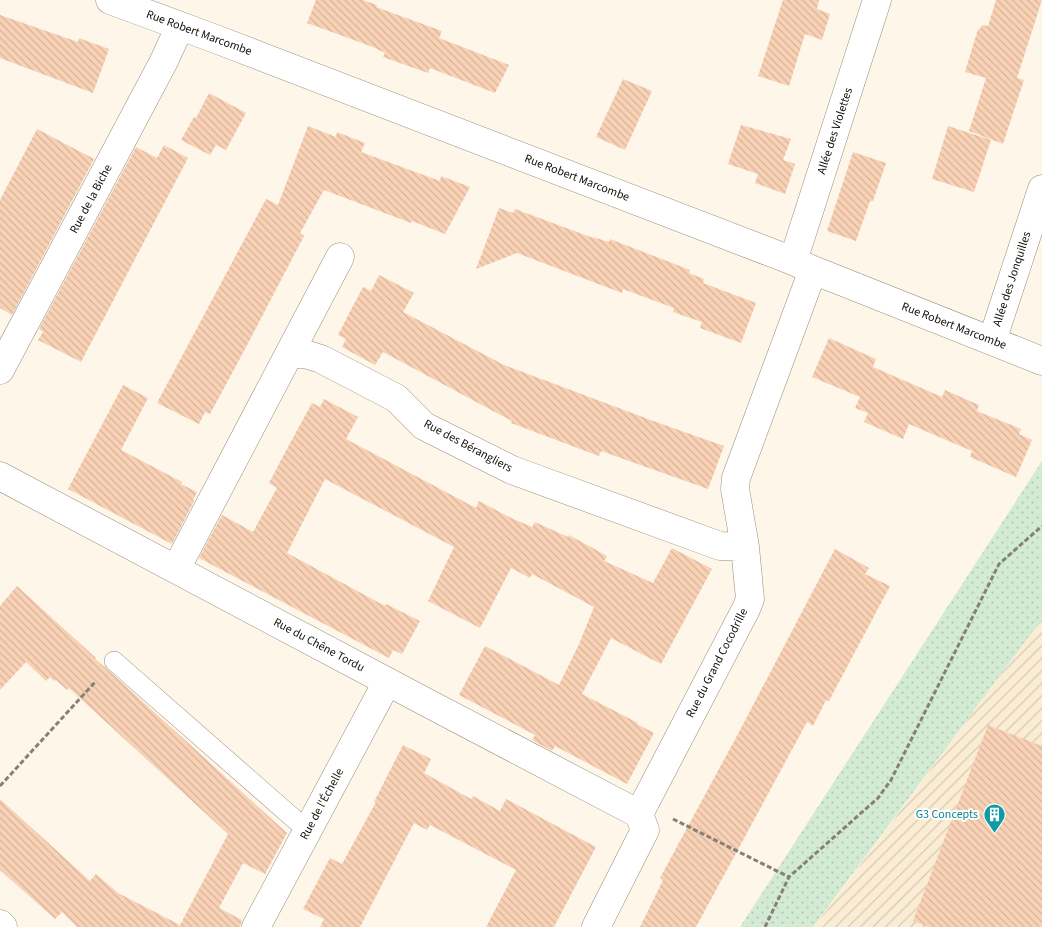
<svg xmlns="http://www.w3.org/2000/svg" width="1042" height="927" font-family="'Source Sans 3',sans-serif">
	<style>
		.industrial { fill: url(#industrial-furrows) }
		.green { fill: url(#green-dots) }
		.building { fill: url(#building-back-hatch) }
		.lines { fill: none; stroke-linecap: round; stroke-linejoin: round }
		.lane-casing { stroke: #988e7e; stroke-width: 20 }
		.street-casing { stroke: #988e7e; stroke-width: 29 }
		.path { stroke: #868076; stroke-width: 3; stroke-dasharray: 5 2.5; stroke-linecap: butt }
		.lane { stroke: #fff; stroke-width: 19 }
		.street { stroke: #fff; stroke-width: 28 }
		.labels { text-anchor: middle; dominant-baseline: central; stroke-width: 4; stroke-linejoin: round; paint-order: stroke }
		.street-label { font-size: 12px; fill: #130f09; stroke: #fff }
		.culture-label { font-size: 12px; fill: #0d838f; stroke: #fff; text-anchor: end }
	</style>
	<defs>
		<pattern id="industrial-furrows" width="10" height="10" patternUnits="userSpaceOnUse" patternTransform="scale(1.25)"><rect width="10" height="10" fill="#fbecd4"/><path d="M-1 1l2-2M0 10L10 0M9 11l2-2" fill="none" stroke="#d6c9b5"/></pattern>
		<pattern id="green-dots" width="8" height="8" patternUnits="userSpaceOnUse" patternTransform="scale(1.25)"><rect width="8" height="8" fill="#d3ebd3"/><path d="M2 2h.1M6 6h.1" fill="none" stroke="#b4c8b4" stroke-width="1.8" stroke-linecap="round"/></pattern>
		<pattern id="building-back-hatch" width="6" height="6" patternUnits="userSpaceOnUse" patternTransform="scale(1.25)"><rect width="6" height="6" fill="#f9d2b6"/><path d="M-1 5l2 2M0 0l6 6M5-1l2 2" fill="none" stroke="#d5b39b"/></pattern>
	</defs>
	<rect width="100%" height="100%" fill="#fef6e8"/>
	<path class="industrial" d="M 1042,619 L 1042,927 L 813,927 L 826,911 Z"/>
	<path class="green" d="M 1042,461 L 1042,619 L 813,927 L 740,927 Z"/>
	<path class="building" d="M 316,0 L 363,0 L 377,5 L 376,7 L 442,31 L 439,38 L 509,65 L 495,93 L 430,68 L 428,73 L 383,57 L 385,53 L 373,47 L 307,23 Z
		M 783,0 L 819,0 L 817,9 L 830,14 L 822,40 L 805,34 L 789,86 L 758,76 Z
		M 996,0 L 1042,0 L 1017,78 L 1024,80 L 1003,144 L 969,131 L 986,78 L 965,72 L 978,29 L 980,29 L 982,25 L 988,26 Z
		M 0,15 L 78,42 L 79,38 L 109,49 L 93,93 L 0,58 Z
		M 623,79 L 652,91 L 625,150 L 596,137 Z
		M 209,93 L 246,113 L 226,150 L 216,145 L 210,155 L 181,140 L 194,117 L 196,118 Z
		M 741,125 L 791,139 L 783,160 L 795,164 L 785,194 L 755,183 L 758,174 L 728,164 Z
		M 308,126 L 336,137 L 337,132 L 365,143 L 361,152 L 440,181 L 441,176 L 470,187 L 445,234 L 412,221 L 411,223 L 324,190 L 300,233 L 304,236 L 244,351 L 210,414 L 205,412 L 199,424 L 157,403 L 266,199 L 278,205 Z
		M 948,126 L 991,140 L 974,192 L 932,179 Z
		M 37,129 L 94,159 L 12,315 L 0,308 L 0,200 Z
		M 164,145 L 188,158 L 81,362 L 38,340 L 43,332 L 39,329 L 136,147 L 157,158 Z
		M 853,152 L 886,163 L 873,201 L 870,201 L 856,241 L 827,231 Z
		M 499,208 L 513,213 L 515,209 L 593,238 L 593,237 L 609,242 L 610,239 L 690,270 L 689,273 L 704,279 L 703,283 L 756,303 L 741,343 L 700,328 L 702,322 L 673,312 L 674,308 L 623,289 L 622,293 L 517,253 L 476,269 Z
		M 379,275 L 414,293 L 403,312 L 504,365 L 656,422 L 724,446 L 708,489 L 601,451 L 599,456 L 511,423 L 512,421 L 383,352 L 375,365 L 342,347 L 346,339 L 338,335 L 354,304 L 363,287 L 371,291 Z
		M 829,338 L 876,359 L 873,367 L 942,397 L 945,390 L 979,405 L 977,411 L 1021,429 L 1019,434 L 1032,440 L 1016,477 L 970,457 L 972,451 L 909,424 L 903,439 L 864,422 L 868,413 L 855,408 L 860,397 L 812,377 Z
		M 123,385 L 148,398 L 121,450 L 182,482 L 181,484 L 197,492 L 193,500 L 194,501 L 172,544 L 68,489 Z
		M 324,399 L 358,417 L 346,439 L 476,508 L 479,501 L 511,518 L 532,527 L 535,522 L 568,537 L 569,535 L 607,556 L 604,561 L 653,583 L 672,548 L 712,569 L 661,664 L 611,638 L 582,694 L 638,723 L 637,724 L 654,733 L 627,784 L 555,746 L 552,751 L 532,740 L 535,735 L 459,695 L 485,646 L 559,685 L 579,644 L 594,607 L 532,574 L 530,578 L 511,568 L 480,628 L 428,601 L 454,547 L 325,479 L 287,553 L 385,606 L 386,604 L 420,621 L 402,654 L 393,650 L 389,658 L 199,558 L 222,515 L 253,532 L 277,488 L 269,483 L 282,458 L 312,403 L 320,407 Z
		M 835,549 L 869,568 L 865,574 L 890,586 L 829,701 L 826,700 L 813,726 L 807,722 L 696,927 L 640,927 L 663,880 L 660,878 L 739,732 Z
		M 17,586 L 96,658 L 95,659 L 107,669 L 287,833 L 265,874 L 243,863 L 219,908 L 242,920 L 240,927 L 77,927 L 62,912 L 55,919 L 0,870 L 0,799 L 90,881 L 96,874 L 118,893 L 180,925 L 228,834 L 69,688 L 67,690 L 56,680 L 54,681 L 50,677 L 46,681 L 26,662 L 0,690 L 0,606 Z
		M 988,725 L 1042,746 L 1042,927 L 929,927 L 913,921 Z
		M 403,745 L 431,759 L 424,773 L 471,799 L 473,796 L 500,811 L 506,799 L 596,847 L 554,927 L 486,927 L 516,870 L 430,825 L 427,830 L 414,823 L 360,927 L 320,927 L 324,919 L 303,909 L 330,858 L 342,864 L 376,802 L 374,802 Z"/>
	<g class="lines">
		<defs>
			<path id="lane" d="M 114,661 L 308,831"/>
			<path id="street" d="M 110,0 L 213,38 L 793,261 L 813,270 L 1042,361
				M 793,261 L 877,0
				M 992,341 L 1042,189
				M 289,354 L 340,257
				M 0,370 L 164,61 L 180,26
				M 0,476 L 420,699 L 639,814
				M 176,569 L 289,354 L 305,354 L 321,359 L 396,398 L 424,426 L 512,470 L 720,546 L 745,547
				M 0,924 L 3,927
				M 256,927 L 387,682
				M 596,927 L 645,830 L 639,814 L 746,609 L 750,599 L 745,547 L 735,489 L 736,478 L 813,270"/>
		</defs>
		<use href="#lane" class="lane-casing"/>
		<use href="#street" class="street-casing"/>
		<path class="path" d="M 0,786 L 96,681
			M 673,819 L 789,877
			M 765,927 L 789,877 L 878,798 L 891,780 L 999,564 L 1042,526"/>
		<use href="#lane" class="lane"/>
		<use href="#street" class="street"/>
	</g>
	<defs>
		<symbol id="building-pin" viewBox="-11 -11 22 30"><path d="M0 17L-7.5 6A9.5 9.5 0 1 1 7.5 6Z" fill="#0f9aa8" stroke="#fff"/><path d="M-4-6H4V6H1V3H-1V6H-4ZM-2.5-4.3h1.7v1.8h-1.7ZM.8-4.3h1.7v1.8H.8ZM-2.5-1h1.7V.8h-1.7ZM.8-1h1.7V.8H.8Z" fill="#fff"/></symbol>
	</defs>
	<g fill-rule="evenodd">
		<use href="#building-pin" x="982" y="802" width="25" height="34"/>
	</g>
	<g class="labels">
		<g class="street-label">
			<text transform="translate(199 33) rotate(20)">Rue Robert Marcombe</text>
			<text transform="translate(835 131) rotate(-72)">Allée des Violettes</text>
			<text transform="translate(577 178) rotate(21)">Rue Robert Marcombe</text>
			<text transform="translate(91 199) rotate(-62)">Rue de la Biche</text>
			<text transform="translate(1012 279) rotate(-72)">Allée des Jonquilles</text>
			<text transform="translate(954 326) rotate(21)">Rue Robert Marcombe</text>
			<text transform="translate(468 446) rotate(28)">Rue des Bérangliers</text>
			<text transform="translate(319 645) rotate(28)">Rue du Chêne Tordu</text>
			<text transform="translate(717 663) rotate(-63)">Rue du Grand Cocodrille</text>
			<text transform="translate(322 804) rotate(-62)">Rue de l'Échelle</text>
		</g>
		<g class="culture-label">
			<text x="978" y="814">G3 Concepts</text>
		</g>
	</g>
</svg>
